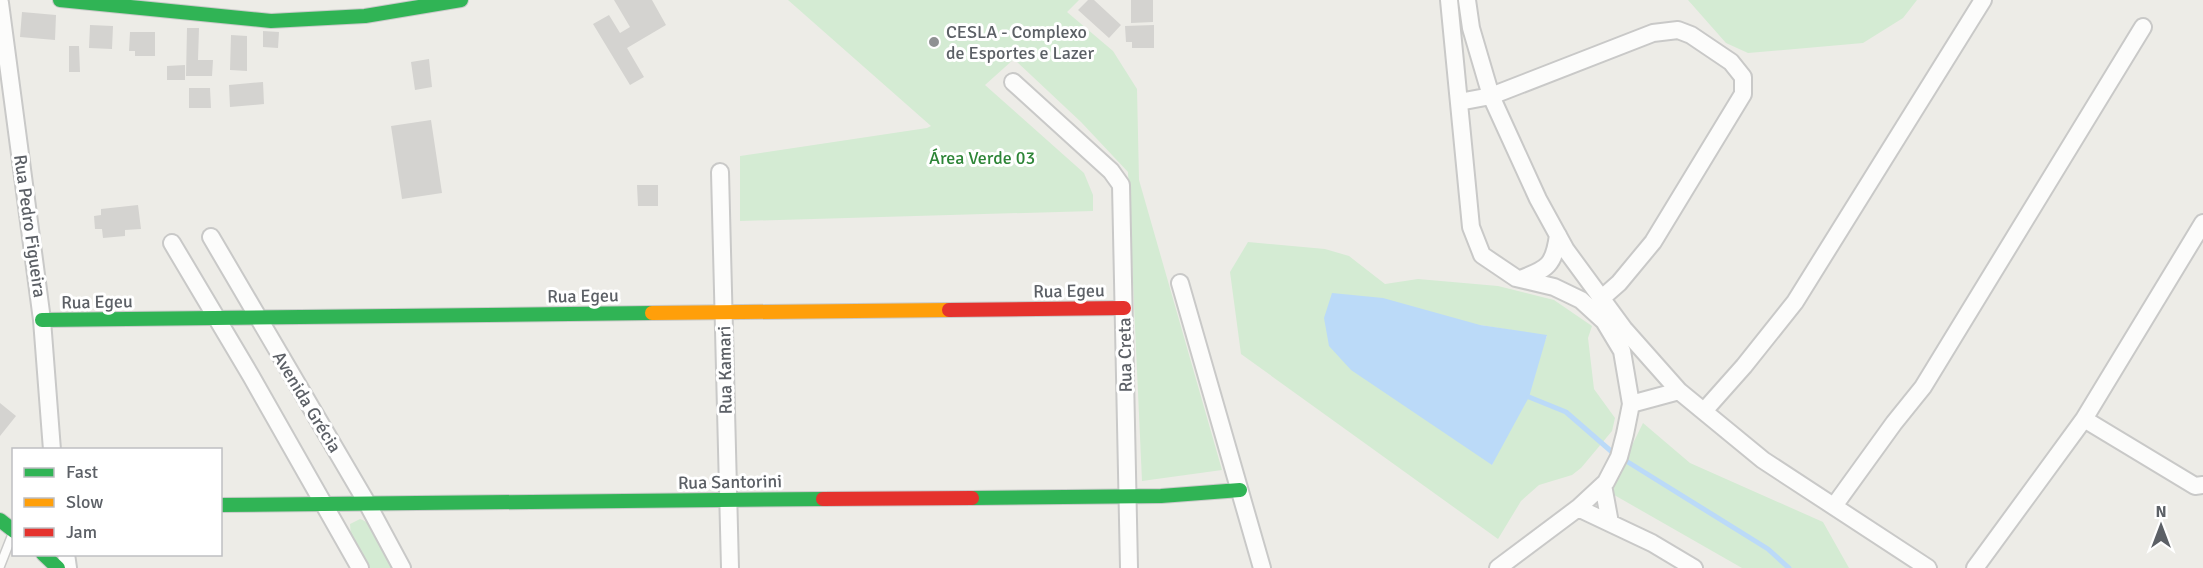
<svg xmlns="http://www.w3.org/2000/svg" width="2203" height="568" font-family="Signika,sans-serif">
	<style>
		.green { fill: #d4ebd3; fill-rule: evenodd }
		.water { fill: #bbdaf8 }
		.lines { fill: none; stroke-linecap: round; stroke-linejoin: round }
		.stream { stroke: #bbdaf8; stroke-width: 5 }
		.building { fill: #d4d3d0 }
		.lane-casing { stroke: #c9c9c8; stroke-width: 11 }
		.street-casing { stroke: #c9c9c8; stroke-width: 20 }
		.fast-casing { stroke: #c9cac9; stroke-width: 16 }
		.slow-casing { stroke: #c9cac9; stroke-width: 16 }
		.jam-casing { stroke: #c9cac9; stroke-width: 16 }
		.lane { stroke: #fcfcfb; stroke-width: 8 }
		.street { stroke: #fcfcfb; stroke-width: 16 }
		.fast { stroke: #30b455; stroke-width: 14 }
		.slow { stroke: #ff9f0a; stroke-width: 14 }
		.jam { stroke: #e5322d; stroke-width: 14 }
		.poi-dot { fill: #8f9193; stroke: #fff; stroke-width: 2 }
		.labels { text-anchor: middle; dominant-baseline: central; stroke-width: 6; stroke-linejoin: round; paint-order: stroke }
		.poi-label { font-size: 18px; fill: #5c6066; stroke: #fff; text-anchor: start }
		.park-label { font-size: 18px; fill: #2d8537; stroke: #fff }
		.street-label { font-size: 18px; fill: #5c6066; stroke: #fff }
	</style>
	<rect width="100%" height="100%" fill="#edece7"/>
	<path class="green" d="M 788,0 L 1079,0 L 1067,12 L 1113,51 L 1137,89 L 1139,180 L 1222,470 L 1142,481 L 1128,172 L 1081,122 L 1014,59 L 985,85 L 1084,173 L 1093,195 L 1093,211 L 740,221 L 740,156 L 927,128 L 931,126 Z
		M 1688,0 L 1917,0 L 1903,18 L 1863,43 L 1748,53 L 1726,43 Z
		M 1248,242 L 1325,249 L 1349,256 L 1385,284 L 1418,279 L 1498,286 L 1554,300 L 1592,326 L 1588,338 L 1594,389 L 1615,418 L 1612,431 L 1581,468 L 1572,475 L 1539,485 L 1521,501 L 1498,539 L 1241,354 L 1230,272 ZM 1480,325 L 1547,336 L 1492,465 Z
		M 1643,423 L 1690,463 L 1823,522 L 1849,568 L 1742,568 L 1609,492 Z
		M 360,519 C 374,522 389,556 396,568 L 370,568 L 351,536 L 350,524 Z"/>
	<path class="water" d="M 1332,293 L 1383,298 L 1480,325 L 1547,335 L 1529,397 L 1492,465 L 1351,370 L 1329,346 L 1324,318 Z"/>
	<g class="lines">
		<path class="stream" d="M 1529,397 L 1566,412 L 1612,452
			M 1623,459 L 1768,549 L 1789,568"/>
	</g>
	<path class="building" d="M 614,0 L 652,0 L 666,25 L 627,48 L 644,77 L 630,85 L 593,24 L 609,15 L 620,33 L 630,27 Z
		M 1088,0 L 1094,0 L 1121,25 L 1109,38 L 1078,10 Z
		M 1131,0 L 1153,0 L 1153,22 L 1131,23 Z
		M 22,12 L 56,15 L 55,40 L 20,37 Z
		M 90,25 L 113,26 L 112,49 L 89,48 Z
		M 1154,25 L 1154,48 L 1132,48 L 1132,42 L 1126,42 L 1125,26 Z
		M 187,28 L 199,28 L 198,60 L 213,60 L 212,76 L 186,76 Z
		M 263,31 L 279,32 L 278,48 L 263,47 Z
		M 130,32 L 155,32 L 155,56 L 135,56 L 135,51 L 129,51 Z
		M 231,35 L 247,36 L 247,71 L 230,70 Z
		M 69,46 L 79,46 L 80,72 L 69,72 Z
		M 429,59 L 432,87 L 415,90 L 411,62 Z
		M 185,65 L 185,80 L 167,80 L 167,66 Z
		M 263,82 L 264,104 L 230,107 L 229,85 Z
		M 189,88 L 210,88 L 211,108 L 189,108 Z
		M 431,120 L 442,193 L 402,199 L 391,126 Z
		M 637,185 L 658,185 L 658,206 L 638,206 Z
		M 138,205 L 141,229 L 125,230 L 125,236 L 103,238 L 102,229 L 95,229 L 94,216 L 101,215 L 101,209 Z
		M 0,403 L 16,416 L 0,436 Z"/>
	<g class="lines">
		<defs>
			<path id="lane" d="M 0,566 L 13,533"/>
			<path id="street" d="M 1449,0 L 1471,227 L 1482,255 L 1516,278 L 1554,287 L 1581,300 L 1604,321 L 1622,351 L 1631,404 L 1625,434 L 1619,457 L 1606,482 L 1578,508 L 1498,568
				M 1467,0 L 1471,28 L 1491,96 L 1538,199 L 1566,250 L 1624,329 L 1679,391 L 1763,460 L 1928,568
				M 0,3 L 42,320 L 52,450
				M 1013,82 L 1111,171 L 1121,185 L 1129,568
				M 1459,102 L 1491,96 L 1653,33 L 1678,30 L 1691,35 L 1731,62 L 1743,77 L 1743,94 L 1653,242 L 1619,283 L 1602,298
				M 720,172 L 730,568
				M 211,237 L 367,503 L 402,568
				M 172,243 L 251,376 L 360,568
				M 1520,279 C 1548,269 1554,265 1558,235
				M 1180,283 L 1262,568
				M 1631,404 L 1679,391
				M 1704,411 L 1744,366 L 1795,302 L 1983,0
				M 2084,419 L 2195,486 L 2203,485
				M 1603,485 L 1610,523
				M 1834,506 L 1894,423 L 1923,387 L 2143,27
				M 1578,508 L 1652,543 L 1694,568
				M 66,554 L 68,568
				M 1975,568 L 2084,419 L 2203,223"/>
			<path id="fast" d="M 60,0 L 271,21 L 365,16 L 461,0
				M 42,320 L 652,313
				M 972,498 L 1161,496 L 1240,490
				M 220,505 L 823,499
				M 0,520 L 14,531
				M 43,554 L 58,568"/>
			<path id="slow" d="M 652,313 L 949,310"/>
			<path id="jam" d="M 949,310 L 1124,308
				M 823,499 L 972,498"/>
		</defs>
		<use href="#lane" class="lane-casing"/>
		<use href="#street" class="street-casing"/>
		<use href="#fast" class="fast-casing"/>
		<use href="#slow" class="slow-casing"/>
		<use href="#jam" class="jam-casing"/>
		<use href="#lane" class="lane"/>
		<use href="#street" class="street"/>
		<use href="#fast" class="fast"/>
		<use href="#slow" class="slow"/>
		<use href="#jam" class="jam"/>
	</g>
	<circle class="poi-dot" cx="934" cy="42" r="6"/>
	<g class="labels">
		<g class="poi-label">
			<text x="946" y="32">CESLA - Complexo<tspan x="946" dy="21">de Esportes e Lazer</tspan></text>
		</g>
		<g class="park-label">
			<text x="982" y="158">Área Verde 03</text>
		</g>
		<g class="street-label">
			<text transform="translate(30 226) rotate(82)">Rua Pedro Figueira</text>
			<text transform="translate(1069 291) rotate(-1)">Rua Egeu</text>
			<text transform="translate(583 296) rotate(-1)">Rua Egeu</text>
			<text transform="translate(97 302) rotate(-1)">Rua Egeu</text>
			<text transform="translate(1125 355) rotate(-91)">Rua Creta</text>
			<text transform="translate(725 370) rotate(-91)">Rua Kamari</text>
			<text transform="translate(307 402) rotate(59)">Avenida Grécia</text>
			<text transform="translate(730 482) rotate(-1)">Rua Santorini</text>
		</g>
	</g>
	<rect x="12" y="448" width="210" height="108" fill="#ffffff" stroke="#bebfc2" stroke-width="1.5"/>
	<rect x="24" y="468" width="30" height="9" fill="#30b455" stroke="#bebfc2" stroke-width="1.5"/>
	<text x="66" y="478" font-size="18" fill="#5c6066">Fast</text>
	<rect x="24" y="498" width="30" height="9" fill="#ff9f0a" stroke="#bebfc2" stroke-width="1.5"/>
	<text x="66" y="508" font-size="18" fill="#5c6066">Slow</text>
	<rect x="24" y="528" width="30" height="9" fill="#e5322d" stroke="#bebfc2" stroke-width="1.5"/>
	<text x="66" y="538" font-size="18" fill="#5c6066">Jam</text>
	<g transform="translate(2161 526)" stroke="#ffffff" stroke-width="4.5" paint-order="stroke">
	<path d="M0-4.5L10 22L0 15L-10 22Z" fill="#5c6066"/>
	<text y="-9" font-size="16" font-weight="bold" text-anchor="middle" fill="#5c6066">N</text>
	</g>
</svg>
